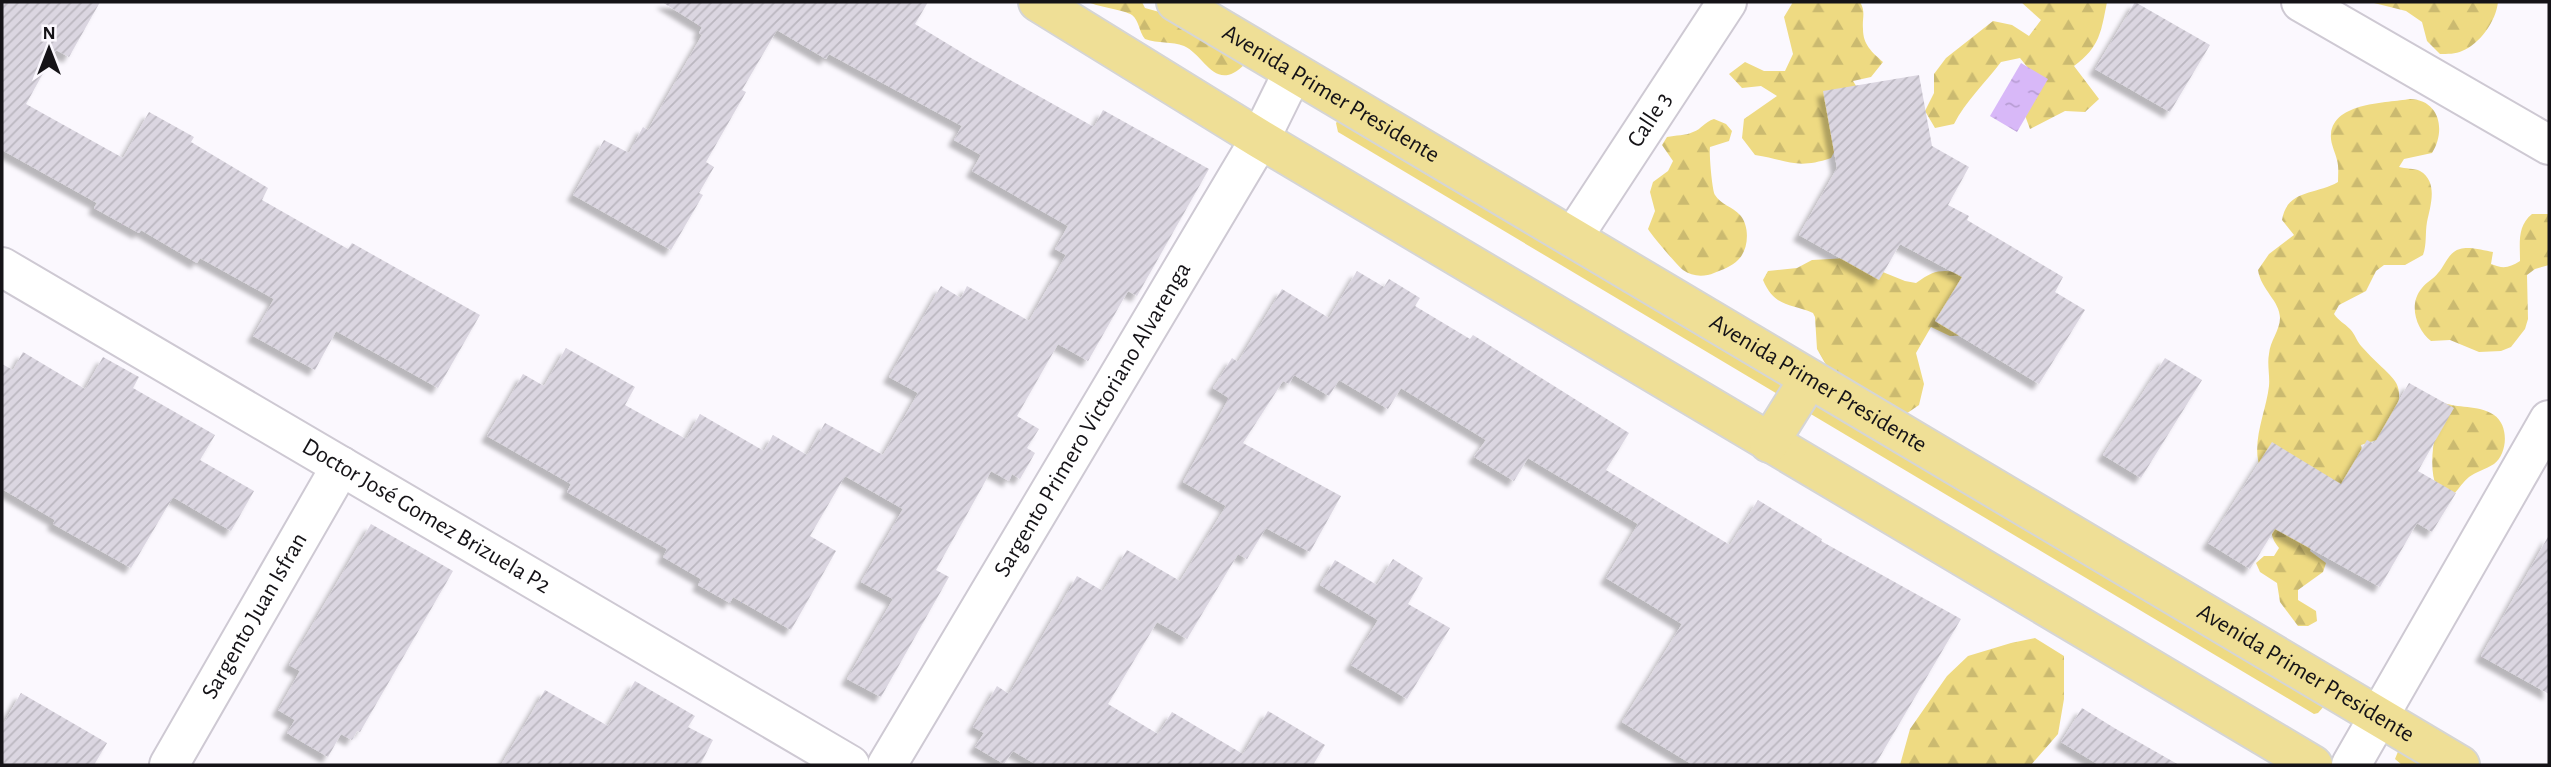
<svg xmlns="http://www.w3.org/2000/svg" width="2551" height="767" font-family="'Alegreya Sans',sans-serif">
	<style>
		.green { fill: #eeda82 }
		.forest { fill: url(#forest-firs) }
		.water { fill: url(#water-ripples) }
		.building { fill: url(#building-hatch); filter: url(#shadow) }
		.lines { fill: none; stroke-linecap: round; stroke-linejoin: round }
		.minor-casing { stroke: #cec9d3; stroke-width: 42 }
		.major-casing { stroke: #d5d5d5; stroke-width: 42 }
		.minor { stroke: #fff; stroke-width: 38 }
		.major { stroke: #efdf96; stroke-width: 38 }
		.labels { text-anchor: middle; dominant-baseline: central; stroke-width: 5; stroke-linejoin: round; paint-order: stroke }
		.street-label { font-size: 24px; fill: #151317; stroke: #fbf8fe }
	</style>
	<defs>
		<pattern id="forest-firs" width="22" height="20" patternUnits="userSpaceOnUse" patternTransform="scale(1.75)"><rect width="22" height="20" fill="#eeda82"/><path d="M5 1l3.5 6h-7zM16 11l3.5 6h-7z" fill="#cbba70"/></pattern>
		<pattern id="water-ripples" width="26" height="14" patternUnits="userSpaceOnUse" patternTransform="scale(1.75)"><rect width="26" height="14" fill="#d8b8f8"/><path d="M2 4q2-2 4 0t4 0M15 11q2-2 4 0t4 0" fill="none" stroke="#b89dd4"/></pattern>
		<pattern id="building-hatch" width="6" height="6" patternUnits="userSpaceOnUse" patternTransform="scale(1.75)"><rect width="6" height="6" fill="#dbd6e1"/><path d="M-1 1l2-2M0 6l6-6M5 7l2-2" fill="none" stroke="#bbb7c0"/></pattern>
		<filter id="shadow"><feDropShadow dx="-6" dy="6" stdDeviation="2" flood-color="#0004"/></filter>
	</defs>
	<rect width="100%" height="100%" fill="#fbf8fe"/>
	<path class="green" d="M 1339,119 L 2325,705 L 2318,713 L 2314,714 L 1338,132 L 1336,123 Z
		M 2399,749 L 2438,765 L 2402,765 L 2395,759 Z"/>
	<path class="forest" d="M 1088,2 L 1142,2 L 1145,8 L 1163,13 L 1245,64 C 1215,94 1206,56 1184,46 C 1172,41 1158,44 1145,39 C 1139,32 1139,20 1132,15 C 1124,10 1099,7 1088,2 Z
		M 1793,2 L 1860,2 C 1866,12 1862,18 1863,29 C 1863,45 1872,52 1883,62 L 1871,77 L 1853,81 L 1863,97 L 1831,158 C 1796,170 1788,160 1755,155 L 1742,138 L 1744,119 L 1777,96 L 1761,86 L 1742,88 L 1729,74 L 1745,62 L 1764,71 L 1785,71 L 1793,54 L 1784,17 Z
		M 2021,2 L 2107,2 C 2101,32 2100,47 2074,66 L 2099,99 L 2085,112 L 2065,111 L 2030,129 L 2023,110 L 2032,73 L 2020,58 L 2001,62 C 1986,82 1965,102 1954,124 L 1935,128 L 1925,111 L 1934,93 L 1934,74 L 1946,58 L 1993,21 L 2012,25 L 2029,36 L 2041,20 Z
		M 2370,2 L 2498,2 C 2496,21 2480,44 2462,51 C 2456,54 2447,54 2440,54 L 2427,41 L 2422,22 L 2406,11 Z
		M 2410,99 C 2440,100 2446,131 2432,153 L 2404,159 L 2399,167 C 2405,169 2415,168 2420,171 C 2439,182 2430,207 2427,222 C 2425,233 2427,244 2423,255 L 2405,265 L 2384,265 L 2376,271 L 2366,291 L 2339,305 L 2334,314 C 2339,321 2344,323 2350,329 C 2355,334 2357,342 2362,347 C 2399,388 2409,376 2389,436 L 2361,445 L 2363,456 L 2339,488 L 2262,472 C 2249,446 2266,413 2269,386 C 2270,376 2267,364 2269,354 C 2270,341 2280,330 2280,318 C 2280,301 2261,290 2258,270 L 2269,254 L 2294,235 L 2282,220 C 2287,189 2316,195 2338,182 C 2338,175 2339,167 2337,160 C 2335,151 2330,143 2331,134 C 2334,102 2387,103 2410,99 Z
		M 1714,119 L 1726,124 L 1732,131 L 1729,141 L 1710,147 C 1709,153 1712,190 1715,195 C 1720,204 1733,207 1740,215 C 1750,226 1749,250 1738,260 C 1732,266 1722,270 1714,273 C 1705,277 1692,277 1683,270 C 1677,265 1652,236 1648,229 L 1655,211 L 1650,192 L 1653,182 L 1668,171 L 1673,161 L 1662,145 L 1667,137 C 1676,135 1685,136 1693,132 C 1702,129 1704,122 1714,119 Z
		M 2532,214 L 2549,214 L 2549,265 L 2535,269 L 2527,275 L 2528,319 L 2525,329 L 2511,347 L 2501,351 L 2479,352 L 2450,340 L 2431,341 C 2416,329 2408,304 2422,288 C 2426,282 2434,279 2438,273 C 2445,266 2448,252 2460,249 C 2469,246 2483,250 2493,252 L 2491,264 C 2503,269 2509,268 2520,261 C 2520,243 2517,226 2532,214 Z
		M 1848,258 L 1905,281 L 1916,283 C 1936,268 1942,270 1966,273 L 1969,335 L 1950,336 L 1931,327 L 1916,353 L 1924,384 L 1919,405 L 1903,416 L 1829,370 L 1817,349 L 1815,317 L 1813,313 C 1790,303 1775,308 1763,280 L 1768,271 L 1797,268 L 1812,260 Z
		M 2441,402 C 2458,409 2477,404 2494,415 C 2509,425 2508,453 2494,464 C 2486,469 2476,472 2469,477 C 2464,481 2459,488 2454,494 L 2437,489 C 2426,462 2437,430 2441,402 Z
		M 2277,511 L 2312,541 L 2310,551 L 2326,563 L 2323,572 L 2298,590 L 2298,600 L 2316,611 L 2317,621 L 2308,626 L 2298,626 L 2280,602 L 2277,583 L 2260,572 L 2256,563 L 2264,556 L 2274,556 L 2279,548 C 2268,535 2271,527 2277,511 Z
		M 2035,638 L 2064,656 L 2064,699 L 2058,734 L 2031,765 L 1900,765 L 1910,729 L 1947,676 L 1968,656 L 2011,643 Z"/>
	<path class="water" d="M 2021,63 L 2048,79 L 2017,132 L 1990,116 Z"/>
	<path class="building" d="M 2,2 L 100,2 L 69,57 L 56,50 L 26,104 L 123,158 L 149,112 L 194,137 L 191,142 L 268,188 L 262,200 L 348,249 L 352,243 L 480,315 L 438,388 L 336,331 L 315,370 L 253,336 L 274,299 L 200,258 L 197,263 L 141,230 L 139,233 L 94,208 L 97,203 L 2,150 Z
		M 662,2 L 928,2 L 915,24 L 971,58 L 1094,127 L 1103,110 L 1209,169 L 1137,296 L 1128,291 L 1088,361 L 1058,344 L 1017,416 L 1039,429 L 1027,448 L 1035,453 L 1020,479 L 1012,474 L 1009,481 L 991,471 L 936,570 L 949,577 L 881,697 L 847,679 L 893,599 L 861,582 L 903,509 L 845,476 L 810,536 L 836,551 L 791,630 L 733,597 L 730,603 L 698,585 L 701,579 L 663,557 L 667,549 L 567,492 L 571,484 L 487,436 L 523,374 L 544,386 L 566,348 L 635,387 L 625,405 L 686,439 L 700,414 L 764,451 L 773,435 L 807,455 L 825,423 L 883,455 L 918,393 L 889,377 L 941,286 L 961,298 L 967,286 L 1029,321 L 1066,255 L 1055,249 L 1068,226 L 972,171 L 981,155 L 954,140 L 962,126 L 829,54 L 826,59 L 777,30 L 742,90 L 746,92 L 706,162 L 714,167 L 699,193 L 703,195 L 671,250 L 573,195 L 604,140 L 629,153 L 643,127 L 648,130 L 702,35 L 699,33 L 702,27 Z
		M 2135,2 L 2210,45 L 2170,112 L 2095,69 Z
		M 1919,75 L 1932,146 L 1969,167 L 1948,205 L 1969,216 L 1967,220 L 2063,277 L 2055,292 L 2085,310 L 2039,384 L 1935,321 L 1962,277 L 1900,244 L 1879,280 L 1799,235 L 1837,168 L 1823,91 Z
		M 1357,271 L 1384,287 L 1389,279 L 1420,298 L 1415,306 L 1470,339 L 1473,335 L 1629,433 L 1606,470 L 1730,545 L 1758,500 L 1822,539 L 1821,541 L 1961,619 L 1875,765 L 1693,765 L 1622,722 L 1682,624 L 1606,578 L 1638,524 L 1528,458 L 1514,481 L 1474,457 L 1486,440 L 1401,388 L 1388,409 L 1339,380 L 1329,396 L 1294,375 L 1289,384 L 1283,381 L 1243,443 L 1341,496 L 1310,552 L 1266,528 L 1247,559 L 1238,554 L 1187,639 L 1157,622 L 1108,704 L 1158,734 L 1172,712 L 1243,754 L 1268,711 L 1325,745 L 1313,765 L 1037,765 L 1013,751 L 1004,764 L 975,747 L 984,733 L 973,727 L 997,686 L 1009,694 L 1077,576 L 1103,591 L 1127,550 L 1180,581 L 1226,506 L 1183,482 L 1229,398 L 1213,388 L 1232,358 L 1238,362 L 1282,289 L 1329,318 Z
		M 23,352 L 85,389 L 103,357 L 139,377 L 133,388 L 215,435 L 200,460 L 254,491 L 231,531 L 173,497 L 131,568 L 53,524 L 55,520 L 2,489 L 2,364 L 13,370 Z
		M 2165,358 L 2202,380 L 2141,478 L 2103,455 Z
		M 2409,383 L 2454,408 L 2418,471 L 2456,493 L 2432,532 L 2417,523 L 2380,587 L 2275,529 L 2250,569 L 2208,543 L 2272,442 L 2341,484 L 2367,440 L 2374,444 Z
		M 371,524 L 453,571 L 360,732 L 357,731 L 352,740 L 341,734 L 328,757 L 287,733 L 295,720 L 278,710 L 300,671 L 289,665 Z
		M 2549,535 L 2549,694 L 2481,656 Z
		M 1393,559 L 1423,578 L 1408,604 L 1450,628 L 1407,699 L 1351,665 L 1378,620 L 1320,585 L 1335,560 L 1377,585 Z
		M 635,681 L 695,716 L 688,727 L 713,740 L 700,765 L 501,765 L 545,690 L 608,726 Z
		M 21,693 L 107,743 L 94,765 L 2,765 L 2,726 Z
		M 2082,708 L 2116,729 L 2179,765 L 2099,765 L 2061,742 Z"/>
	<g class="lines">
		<defs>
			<g id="minor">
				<path d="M 2301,2 L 2549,145"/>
				<path id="s1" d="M 1573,237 L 1727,2"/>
				<path id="s2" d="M 2,267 L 850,765"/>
				<path id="s3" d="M 169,765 L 341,466"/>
				<path id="s4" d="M 887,765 L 1260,139 L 1293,72"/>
				<path d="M 2351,765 L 2549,420"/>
			</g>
			<g id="major">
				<path d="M 1038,2 L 1260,139 L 2313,765"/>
				<path id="s5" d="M 1176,2 L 2460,765"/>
				<path d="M 1769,443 L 1809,379"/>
			</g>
		</defs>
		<use href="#minor" class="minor-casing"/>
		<use href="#major" class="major-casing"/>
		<use href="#minor" class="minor"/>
		<use href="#major" class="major"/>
	</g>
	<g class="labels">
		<g class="street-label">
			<text stroke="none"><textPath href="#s5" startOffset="180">Avenida Primer Presidente</textPath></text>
			<text stroke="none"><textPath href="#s1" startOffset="140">Calle 3</textPath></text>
			<text stroke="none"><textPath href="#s5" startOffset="747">Avenida Primer Presidente</textPath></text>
			<text stroke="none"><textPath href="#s4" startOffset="402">Sargento Primero Victoriano Alvarenga</textPath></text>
			<text stroke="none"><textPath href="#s2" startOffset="492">Doctor José Gomez Brizuela P2</textPath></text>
			<text stroke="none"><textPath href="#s3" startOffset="172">Sargento Juan Isfran</textPath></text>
			<text stroke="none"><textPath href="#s5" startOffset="1314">Avenida Primer Presidente</textPath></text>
		</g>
	</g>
	<rect width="2551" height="767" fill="none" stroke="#151317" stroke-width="7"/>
	<g transform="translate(49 49)" stroke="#fbf8fe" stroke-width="5" paint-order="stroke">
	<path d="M0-5L12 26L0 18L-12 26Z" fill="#151317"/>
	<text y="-10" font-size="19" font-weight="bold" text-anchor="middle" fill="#151317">N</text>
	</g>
</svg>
